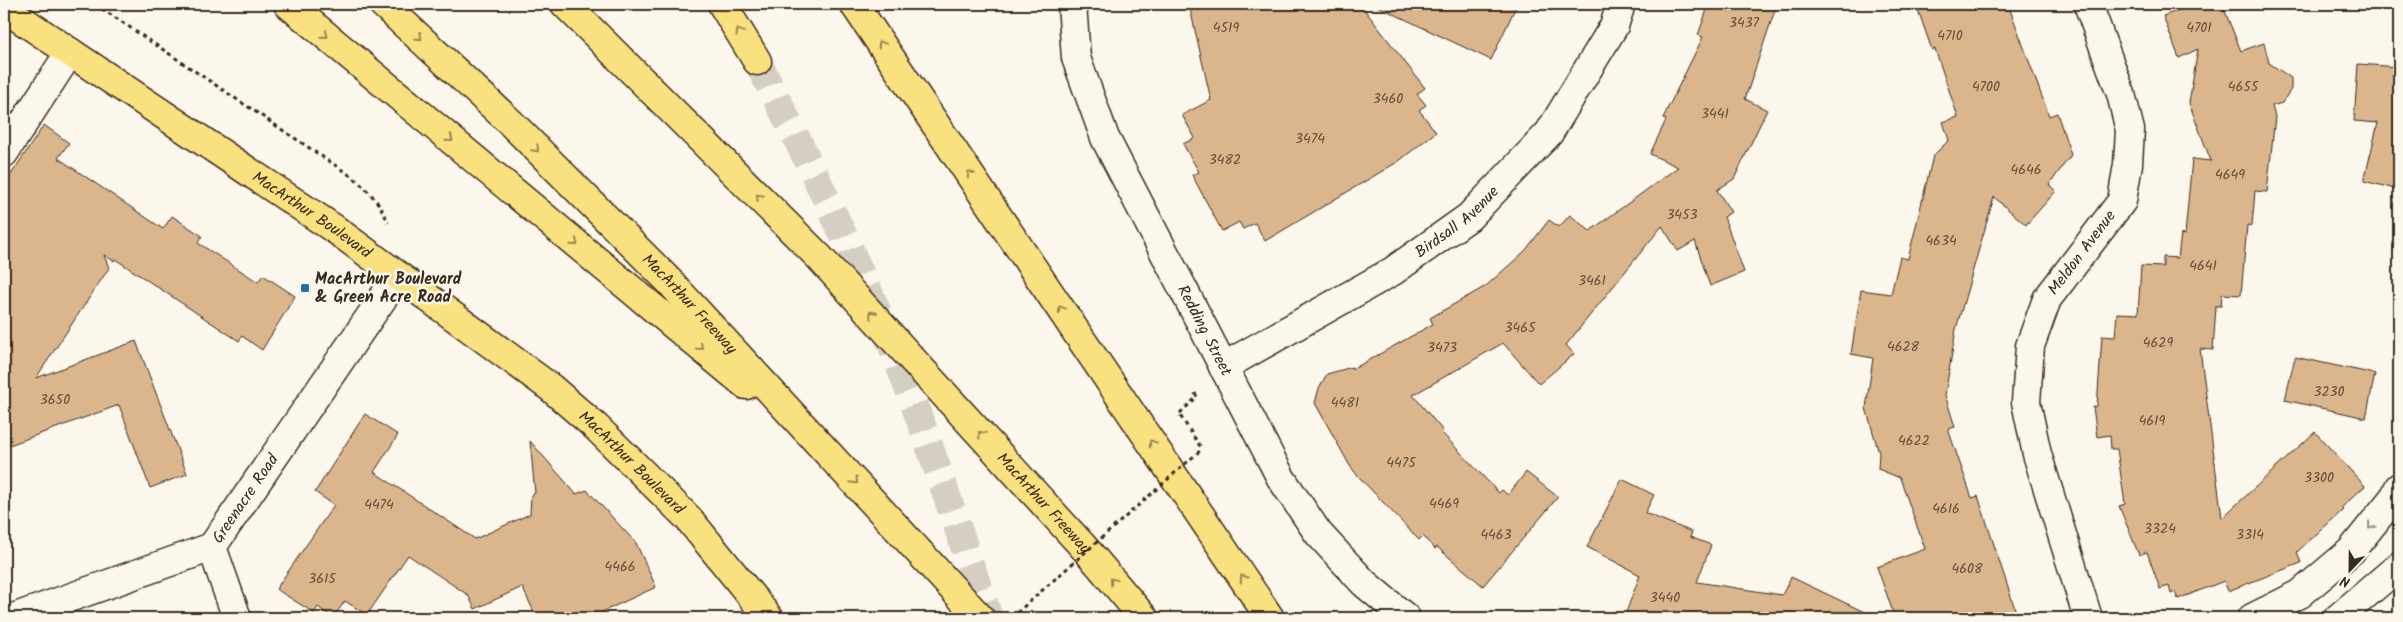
<svg xmlns="http://www.w3.org/2000/svg" width="2403" height="622" font-family="Kalam,sans-serif">
	<style>
		.building { fill: #dbb68d; stroke: #3b2a1e }
		.lines { fill: none; stroke-linecap: round; stroke-linejoin: round }
		.major-tunnel { stroke: #d5cec3; stroke-width: 28; stroke-dasharray: 28 14; stroke-linecap: butt }
		.minor-casing { stroke: #3b2a1e; stroke-width: 31 }
		.major-casing { stroke: #3b2a1e; stroke-width: 31 }
		.highway-casing { stroke: #3b2a1e; stroke-width: 31 }
		.path { stroke: #3b2a1e; stroke-width: 3; stroke-dasharray: 4 4; stroke-linecap: butt }
		.minor { stroke: #fbf7ec; stroke-width: 28 }
		.major { stroke: #fae180; stroke-width: 28 }
		.highway { stroke: #fae180; stroke-width: 28 }
		.path-bridge { stroke: #3b2a1e; stroke-width: 3; stroke-dasharray: 4 4; stroke-linecap: butt }
		.oneway { stroke: #9a864f }
		.oneway2 { stroke: #9b9085 }
		.poi-dot { fill: #1f6fb2; stroke: #fbf7ec; stroke-width: 2 }
		.labels { text-anchor: middle; dominant-baseline: central; stroke-width: 5; stroke-linejoin: round; paint-order: stroke }
		.number-label { font-size: 14px; fill: #634d3a }
		.street-label { font-size: 16px; fill: #3b2a1e; stroke: #fbf7ec }
		.poi-label { font-size: 16px; font-weight: bold; fill: #3b2a1e; stroke: #fbf7ec; text-anchor: start }
	</style>
	<rect width="100%" height="100%" fill="#fbf7ec"/>
	<filter id="ink" filterUnits="userSpaceOnUse"><feTurbulence type="fractalNoise" baseFrequency=".02" numOctaves="2"/><feDisplacementMap in="SourceGraphic" scale="10" xChannelSelector="R" yChannelSelector="G"/><feConvolveMatrix kernelMatrix="1 2 1 2 8 2 1 2 1" color-interpolation-filters="sRGB"/></filter>
	<g filter="url(#ink)">
		<path class="building" d="M 1189,4 L 1360,4 L 1425,88 L 1417,94 L 1426,105 L 1419,110 L 1436,132 L 1399,161 L 1265,241 L 1255,223 L 1243,229 L 1239,222 L 1222,231 L 1192,175 L 1199,172 L 1183,144 L 1195,138 L 1182,115 L 1211,100 Z
			M 1373,4 L 1517,4 L 1491,60 Z
			M 1709,4 L 1777,4 L 1745,99 L 1767,110 L 1734,179 L 1717,190 L 1731,212 L 1724,217 L 1744,272 L 1710,286 L 1695,241 L 1678,251 L 1662,226 L 1566,345 L 1574,354 L 1539,384 L 1503,343 L 1413,395 L 1443,431 L 1441,432 L 1499,493 L 1502,490 L 1508,495 L 1526,472 L 1558,497 L 1483,586 L 1437,547 L 1435,549 L 1423,536 L 1419,540 L 1358,476 L 1350,466 L 1315,403 L 1319,388 L 1327,374 L 1352,367 L 1353,369 L 1433,324 L 1430,318 L 1486,286 L 1525,251 L 1549,220 L 1559,227 L 1570,215 L 1590,231 L 1678,167 L 1650,154 L 1666,120 L 1663,118 L 1703,37 L 1698,35 Z
			M 1916,4 L 2008,4 L 2049,116 L 2057,113 L 2071,155 L 2049,185 L 2056,191 L 2026,225 L 1994,197 L 1956,329 L 1945,395 L 1955,427 L 1948,429 L 1972,498 L 1978,496 L 2018,618 L 1895,618 L 1877,567 L 1925,549 L 1900,478 L 1878,469 L 1879,453 L 1866,408 L 1873,358 L 1851,354 L 1861,290 L 1891,294 L 1900,257 L 1908,259 L 1933,156 L 1949,140 L 1943,122 L 1958,117 L 1935,49 L 1932,50 Z
			M 2196,4 L 2222,4 L 2241,51 L 2264,43 L 2269,63 L 2291,78 L 2291,89 L 2282,103 L 2272,106 L 2275,117 L 2267,192 L 2255,191 L 2252,226 L 2247,225 L 2241,295 L 2222,294 L 2221,306 L 2216,306 L 2213,350 L 2200,349 L 2222,518 L 2315,432 L 2365,486 L 2341,508 L 2343,510 L 2297,552 L 2301,563 L 2228,591 L 2224,581 L 2178,599 L 2175,592 L 2171,594 L 2169,586 L 2160,589 L 2147,552 L 2139,555 L 2119,506 L 2125,504 L 2117,449 L 2111,449 L 2110,435 L 2097,437 L 2093,407 L 2097,406 L 2102,336 L 2115,337 L 2117,313 L 2138,314 L 2141,266 L 2163,267 L 2163,257 L 2178,258 L 2181,234 L 2185,235 L 2192,159 L 2211,161 L 2189,103 L 2198,49 L 2179,58 L 2163,16 Z
			M 2358,64 L 2399,67 L 2399,190 L 2364,181 L 2378,123 L 2354,121 Z
			M 44,125 L 69,143 L 58,158 L 163,229 L 172,216 L 202,236 L 198,243 L 258,282 L 263,275 L 295,296 L 262,350 L 242,336 L 239,341 L 115,259 L 114,261 L 104,255 L 109,268 L 36,378 L 136,341 L 187,474 L 150,488 L 119,405 L 4,447 L 4,185 Z
			M 2295,357 L 2375,374 L 2366,418 L 2285,400 Z
			M 365,414 L 398,435 L 374,472 L 475,539 L 530,514 L 531,495 L 535,493 L 530,441 L 576,494 L 587,490 L 636,543 L 656,587 L 589,618 L 537,618 L 522,587 L 475,609 L 468,595 L 408,555 L 367,615 L 345,601 L 333,618 L 318,607 L 314,613 L 276,589 L 334,505 L 315,492 Z
			M 1622,479 L 1654,495 L 1645,513 L 1692,532 L 1690,537 L 1711,545 L 1697,582 L 1782,595 L 1791,577 L 1877,618 L 1624,618 L 1640,575 L 1587,547 Z"/>
		<g class="lines">
			<path class="major-tunnel" d="M 757,61 C 805,153 851,247 891,344 C 927,434 957,527 989,618"/>
			<defs>
				<g id="minor">
					<path id="s1" d="M 1072,4 L 1076,58 L 1105,138 L 1281,478 L 1318,533 L 1364,583 L 1406,618"/>
					<path d="M 2088,4 L 2121,94 L 2130,130 L 2128,164 L 2122,201 L 2047,299 L 2030,346 L 2026,402 L 2037,454 L 2088,618"/>
					<path d="M 4,153 L 70,52"/>
					<path id="s2" d="M 1223,367 L 1393,271 L 1469,217 L 1549,133 L 1614,26 L 1621,4"/>
					<path d="M 212,547 L 237,618"/>
					<path id="s3" d="M 13,618 L 212,547 L 398,276"/>
					<path d="M 2252,618 L 2300,594 L 2351,551 L 2395,496 L 2399,487"/>
					<path d="M 2338,618 L 2399,566"/>
				</g>
				<g id="major">
					<path d="M 722,4 L 757,61"/>
					<path id="s4" d="M 4,8 L 336,230 L 551,388 L 596,427 L 688,518 L 769,618"/>
				</g>
				<g id="highway">
					<path d="M 288,4 L 746,385"/>
					<path id="s5" d="M 383,4 L 509,121 L 669,281 L 980,618"/>
					<path id="s6" d="M 565,4 L 819,257 L 1089,553 L 1144,618"/>
					<path d="M 854,4 L 1270,618"/>
				</g>
			</defs>
			<use href="#minor" class="minor-casing"/>
			<use href="#major" class="major-casing"/>
			<use href="#highway" class="highway-casing"/>
			<path class="path" d="M 95,4 L 351,176 C 368,190 381,203 388,223
				M 1195,393 L 1197,397 L 1179,414 L 1202,449"/>
			<use href="#minor" class="minor"/>
			<use href="#major" class="major"/>
			<use href="#highway" class="highway"/>
			<path class="path-bridge" d="M 1011,618 L 1202,449"/>
		</g>
		<defs><path id="oneway-chevron" d="M-2-3.5L2.5 0L-2 3.5" fill="none" stroke-width="1.6" stroke-linecap="round" stroke-linejoin="round" transform="scale(1.25)"/></defs>
		<g class="oneway">
			<use href="#oneway-chevron" transform="translate(739 32) rotate(-121)"/>
			<use href="#oneway-chevron" transform="translate(325 35) rotate(40)"/>
			<use href="#oneway-chevron" transform="translate(419 37) rotate(43)"/>
			<use href="#oneway-chevron" transform="translate(881 44) rotate(-124)"/>
			<use href="#oneway-chevron" transform="translate(450 139) rotate(40)"/>
			<use href="#oneway-chevron" transform="translate(536 149) rotate(45)"/>
			<use href="#oneway-chevron" transform="translate(970 174) rotate(-124)"/>
			<use href="#oneway-chevron" transform="translate(759 197) rotate(-135)"/>
			<use href="#oneway-chevron" transform="translate(575 243) rotate(40)"/>
			<use href="#oneway-chevron" transform="translate(1061 309) rotate(-124)"/>
			<use href="#oneway-chevron" transform="translate(872 314) rotate(-133)"/>
			<use href="#oneway-chevron" transform="translate(700 347) rotate(40)"/>
			<use href="#oneway-chevron" transform="translate(981 434) rotate(-132)"/>
			<use href="#oneway-chevron" transform="translate(1152 443) rotate(-124)"/>
			<use href="#oneway-chevron" transform="translate(855 481) rotate(47)"/>
			<use href="#oneway-chevron" transform="translate(1243 578) rotate(-124)"/>
			<use href="#oneway-chevron" transform="translate(1113 581) rotate(-130)"/>
		</g>
		<use class="oneway2" href="#oneway-chevron" transform="translate(2371 526) rotate(128)"/>
	</g>
	<rect class="poi-dot" x="300" y="283" width="10" height="10" rx="2.5"/>
	<g class="labels">
		<g class="number-label">
			<text x="1744" y="23">3437</text>
			<text x="1226" y="28">4519</text>
			<text x="2199" y="28">4701</text>
			<text x="1950" y="36">4710</text>
			<text x="1986" y="87">4700</text>
			<text x="2243" y="87">4655</text>
			<text x="1388" y="99">3460</text>
			<text x="1715" y="114">3441</text>
			<text x="1310" y="139">3474</text>
			<text x="1225" y="160">3482</text>
			<text x="2026" y="170">4646</text>
			<text x="2230" y="175">4649</text>
			<text x="1682" y="215">3453</text>
			<text x="1941" y="241">4634</text>
			<text x="2203" y="266">4641</text>
			<text x="1592" y="281">3461</text>
			<text x="1520" y="328">3465</text>
			<text x="2158" y="343">4629</text>
			<text x="1903" y="347">4628</text>
			<text x="1442" y="348">3473</text>
			<text x="2329" y="392">3230</text>
			<text x="55" y="400">3650</text>
			<text x="1345" y="403">4481</text>
			<text x="2152" y="421">4619</text>
			<text x="1914" y="441">4622</text>
			<text x="1401" y="463">4475</text>
			<text x="2319" y="478">3300</text>
			<text x="1444" y="504">4469</text>
			<text x="379" y="505">4474</text>
			<text x="1946" y="509">4616</text>
			<text x="2160" y="529">3324</text>
			<text x="1496" y="535">4463</text>
			<text x="2250" y="535">3314</text>
			<text x="620" y="567">4466</text>
			<text x="1967" y="569">4608</text>
			<text x="322" y="579">3615</text>
			<text x="1665" y="598">3440</text>
		</g>
		<g class="street-label">
			<text stroke="none"><textPath href="#s4" startOffset="371">MacArthur Boulevard</textPath></text>
			<text stroke="none"><textPath href="#s2" startOffset="276">Birdsall Avenue</textPath></text>
			<text transform="translate(2082 253) rotate(-53)">Meldon Avenue</text>
			<text stroke="none"><textPath href="#s5" startOffset="429">MacArthur Freeway</textPath></text>
			<text stroke="none"><textPath href="#s1" startOffset="356">Redding Street</textPath></text>
			<text stroke="none"><textPath href="#s4" startOffset="776">MacArthur Boulevard</textPath></text>
			<text stroke="none"><textPath href="#s3" startOffset="270">Greenacre Road</textPath></text>
			<text stroke="none"><textPath href="#s6" startOffset="692">MacArthur Freeway</textPath></text>
		</g>
		<g class="poi-label">
			<text x="315" y="279">MacArthur Boulevard<tspan x="315" dy="18">&amp; Green Acre Road</tspan></text>
		</g>
	</g>
	<rect width="2403" height="622" fill="none" stroke="#fbf7ec" stroke-width="20"/>
	<rect x="10" y="10" width="2383" height="602" fill="none" stroke="#3b2a1e" stroke-width="2" filter="url(#ink)"/>
	<g transform="translate(2350 570) rotate(202)" stroke="#fbf7ec" stroke-width="4" paint-order="stroke">
	<path d="M0-4L9 19L0 12L-9 19Z" fill="#3b2a1e"/>
	<text y="-8" font-size="14" font-weight="bold" text-anchor="middle" fill="#3b2a1e">N</text>
	</g>
</svg>
